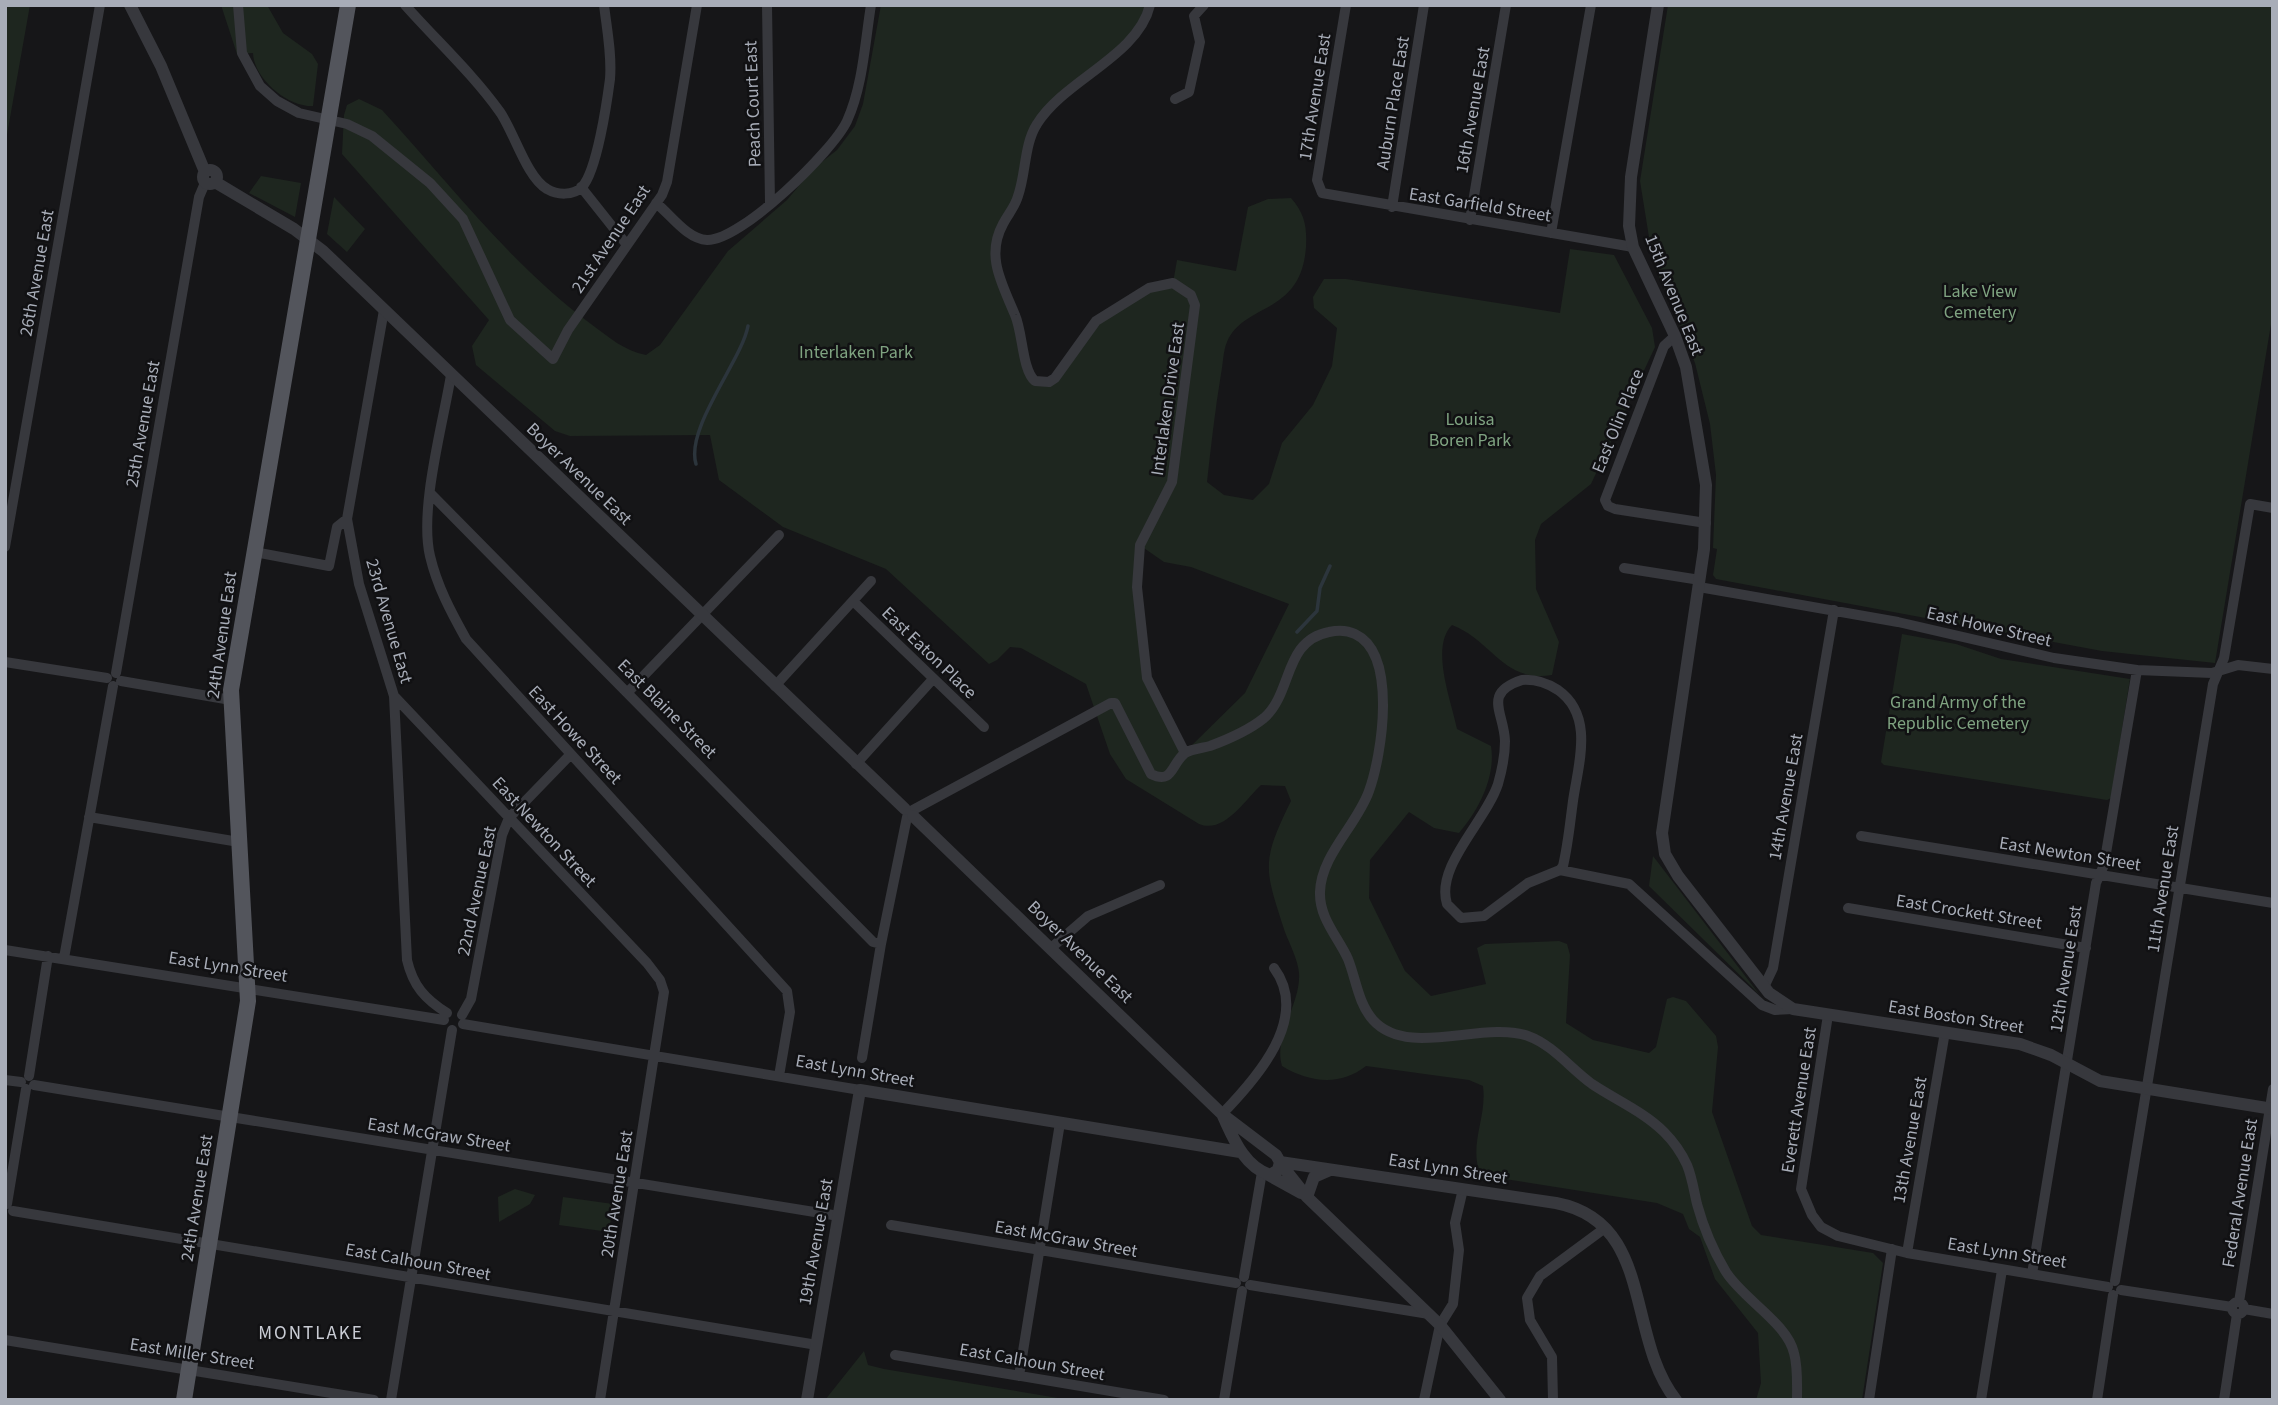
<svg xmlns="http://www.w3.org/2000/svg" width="2278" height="1405" font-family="'Source Sans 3',sans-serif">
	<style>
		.green { fill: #1e261f; fill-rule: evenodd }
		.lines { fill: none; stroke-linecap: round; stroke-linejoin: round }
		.stream { stroke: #2c353c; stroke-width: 3.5 }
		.minor { stroke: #37383d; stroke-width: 10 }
		.tertiary { stroke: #37383d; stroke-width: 12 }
		.primary { stroke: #53555c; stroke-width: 16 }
		.labels { text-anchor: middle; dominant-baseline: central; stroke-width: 5; stroke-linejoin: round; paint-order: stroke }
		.street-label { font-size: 18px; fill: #a8adb8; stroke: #111113 }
		.park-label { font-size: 18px; fill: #7fa381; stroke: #111113 }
		.neighbourhood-label { font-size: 19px; letter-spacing: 2px; fill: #c9ccd4; stroke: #111113 }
	</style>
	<rect width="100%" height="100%" fill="#161618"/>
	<path class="green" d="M 5,5 L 30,5 L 5,146 Z
		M 221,5 L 267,5 L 283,33 L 312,54 L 318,64 L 313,106 C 288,107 254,79 253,53 L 237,54 Z
		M 881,5 L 1150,5 L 1145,21 L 1036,125 L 1021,188 L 995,252 L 1030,376 L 1049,382 L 1090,330 L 1149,289 L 1173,283 L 1177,260 L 1236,271 L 1248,207 L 1268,199 L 1291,198 C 1305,214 1307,227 1306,247 C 1301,316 1244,302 1227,342 C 1223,351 1223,365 1221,374 C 1215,410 1211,446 1207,482 L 1224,495 L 1253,500 L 1269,484 L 1282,443 L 1313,405 L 1332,366 L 1337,328 L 1314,308 L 1313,297 L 1324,279 L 1346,279 L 1560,313 L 1570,249 L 1614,255 L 1652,328 L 1655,347 L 1591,484 L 1541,524 L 1535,540 L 1536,589 L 1559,642 L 1552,675 C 1503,683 1493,641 1452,625 C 1430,647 1451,700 1457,729 L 1491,746 C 1496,776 1479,810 1459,833 L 1434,828 L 1409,812 L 1370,860 L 1369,898 L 1405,971 L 1431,996 L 1486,984 L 1477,948 L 1485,944 L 1559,941 L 1567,944 L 1570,955 L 1566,1023 L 1593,1040 L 1649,1053 L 1656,1047 L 1667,999 L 1673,997 L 1686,1001 L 1716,1036 L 1718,1047 L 1712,1112 L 1752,1226 L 1761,1235 L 1873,1253 L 1883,1263 L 1862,1400 L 1756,1400 L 1761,1383 L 1758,1333 L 1715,1279 L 1700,1237 L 1689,1229 L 1683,1214 L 1657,1203 L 1492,1177 L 1479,1171 C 1470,1141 1487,1117 1483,1086 L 1469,1080 L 1366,1066 C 1341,1086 1310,1083 1282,1066 C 1273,1036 1301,1004 1299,973 C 1298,960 1290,945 1285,932 C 1264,868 1261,862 1291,801 L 1285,786 L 1261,785 C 1244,801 1224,834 1199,824 L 1126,779 L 1110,754 L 1086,684 L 1021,648 L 1010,647 L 997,660 L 989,664 L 886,569 L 783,527 L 719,480 L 710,435 L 570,436 L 555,431 L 476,365 L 472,346 L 489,320 L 342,154 L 344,115 L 347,105 L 359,99 L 382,110 C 450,184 510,264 591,324 C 609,337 624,351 646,355 L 660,345 L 728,251 L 787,200 L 813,169 L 837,150 L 855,126 L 863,104 ZM 1141,546 L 1164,562 L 1191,567 L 1289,604 L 1245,693 L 1185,752 L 1143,658 Z
		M 1668,5 L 2273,5 L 2273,312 L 2215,663 L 2102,651 L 1716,579 L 1713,575 L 1717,549 L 1713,548 L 1716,475 L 1710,424 L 1695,363 L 1653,262 L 1640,181 Z
		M 261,176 L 301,183 L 295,217 L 249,193 Z
		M 334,197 L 365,229 L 347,252 L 327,234 Z
		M 1902,634 L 1956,644 L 2001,659 L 2130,679 L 2111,798 L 2107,800 L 1884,765 L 1881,762 Z
		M 1653,856 L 1759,994 L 1649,886 Z
		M 515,1189 L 535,1195 L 530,1204 L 499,1222 L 498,1197 Z
		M 563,1197 L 613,1204 L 609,1232 L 559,1225 Z
		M 864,1351 L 868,1365 L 884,1369 L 1070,1400 L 825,1400 Z"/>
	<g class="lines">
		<path class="stream" d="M 696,464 C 685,428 742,360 748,326
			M 1297,632 L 1317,611 L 1320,588 L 1330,566"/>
		<path class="minor" d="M 238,5 L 242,53 L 260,86 L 277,101 L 299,113 L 347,124 L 372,136 L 430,183 L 463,219 L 510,320 L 553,359 L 568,330 L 662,195 L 667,182 L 697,5
			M 405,5 C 436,40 473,74 500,112 C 514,132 527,178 547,189 C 557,195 573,196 582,187 C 597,171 607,102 610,79 C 612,55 607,30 604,5
			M 767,5 L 770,203
			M 1150,5 C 1138,56 1064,80 1037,124 C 1024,144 1026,174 1018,196 C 1015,207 1008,214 1003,224 C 985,257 1003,285 1015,315 C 1023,333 1022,370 1035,381 L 1049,382 L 1055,378 L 1096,321 L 1149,288 L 1173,283 L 1191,295 L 1195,305 L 1172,482 L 1140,545 L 1137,587 L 1147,678 L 1185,753
			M 1346,5 L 1317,180 L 1322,193 L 1633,247
			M 1175,99 L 1189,92 L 1200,42 L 1194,16 L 1204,5
			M 581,187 L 627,245
			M 656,203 C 671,215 687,239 707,240 C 741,241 833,151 847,121 C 863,86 865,42 871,5
			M 1392,207 L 1424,5
			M 1470,220 L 1506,5
			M 1551,233 L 1591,5
			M 384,310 L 347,519 L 359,584 L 394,696 L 407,960 C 413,986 425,999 447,1013
			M 1675,336 L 1664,346 L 1605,500 L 1608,506 L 1615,509 L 1706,523
			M 451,375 C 443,424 419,509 430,556 C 437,586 451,612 466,639 L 787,991 L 790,1012 L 779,1076
			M 431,494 L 873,942 L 881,944
			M 5,547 L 100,5
			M 254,552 L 329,566 L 337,527 L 347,519
			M 1624,568 L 1700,580
			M 1699,587 L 1898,622 L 2054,658 L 2137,670 L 2212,673 L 2238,665 L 2273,669
			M 853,601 L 984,727
			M 5,662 L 107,678
			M 116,673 L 199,197 L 205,183
			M 1522,680 C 1536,679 1547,683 1558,690 C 1595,716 1578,765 1573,801 C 1570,823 1568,845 1563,866 L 1560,870 L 1528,883 L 1484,916 L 1461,918 L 1447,904 C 1435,866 1486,821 1498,784 C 1502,770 1505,755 1505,741 C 1504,712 1482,693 1522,680 Z
			M 121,681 L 231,700
			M 775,686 L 871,581
			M 629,691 L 779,535
			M 394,696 L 647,963 L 660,980 L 664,992 L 600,1400
			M 856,764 L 933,679
			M 913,810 L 1111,703 L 1115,703 L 1151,774 C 1173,785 1171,764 1185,753 C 1191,749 1203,748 1210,746 C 1229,739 1248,731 1264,718 C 1293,693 1283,641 1329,632 C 1338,630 1347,630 1355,634 C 1398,654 1382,755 1369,791 C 1357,825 1321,855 1320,892 C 1319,918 1338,937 1348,959 C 1356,979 1358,1003 1373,1020 C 1408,1059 1483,1020 1528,1036 C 1553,1045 1571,1069 1592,1084 C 1616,1100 1644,1112 1664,1132 C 1673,1141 1682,1154 1687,1165 C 1692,1177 1694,1191 1697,1204 C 1703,1226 1714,1252 1726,1272 C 1743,1299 1787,1323 1794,1353 C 1798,1367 1797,1385 1797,1400
			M 89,817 L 239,842
			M 1861,836 L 2273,903
			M 1560,870 L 1629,884 L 1762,1005 L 1775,1010 L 1793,1009
			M 1848,908 L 2086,948
			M 1051,948 L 1088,916 L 1160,885
			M 5,950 L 444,1020
			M 64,958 L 113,686
			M 1764,987 L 1773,968 L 1834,610
			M 462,1015 L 471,999 L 502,835 L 509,818 L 571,754
			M 1828,1015 L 1801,1189 L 1812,1215 L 1821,1227 L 1838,1236 L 1907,1253 L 2108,1287
			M 463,1024 L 860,1090
			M 862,1058 L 881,944 L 907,817
			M 29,1076 L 48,956
			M 5,1080 L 21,1082
			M 34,1085 L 839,1216
			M 1222,1114 C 1256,1079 1311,1018 1274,968
			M 7,1204 L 26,1089
			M 13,1211 L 817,1345
			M 891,1225 L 1236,1283
			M 1907,1253 L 1945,1032
			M 2032,1274 L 2096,883 L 2104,865 L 2137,670
			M 1244,1277 L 1262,1172
			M 2115,1281 L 2213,684 L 2224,658 L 2250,504 L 2273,508
			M 1250,1285 L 1429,1314
			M 2121,1290 L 2232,1307
			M2232 1308a6 6 0 1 1 12 0a6 6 0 1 1-12 0Z
			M 2239,1302 L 2273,1089
			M 2244,1309 L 2273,1314
			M 5,1340 L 374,1400
			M 895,1355 L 1164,1400
			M 1019,1376 L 1060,1123
			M 391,1400 L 452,1030
			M 1224,1400 L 1242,1291
			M 1424,1400 L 1440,1325 L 1453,1304 L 1459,1250 L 1455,1223 L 1463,1189
			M 1553,1400 L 1552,1357 L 1530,1320 L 1527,1298 L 1540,1276 L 1605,1228
			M 1869,1400 L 1892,1249
			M 1981,1400 L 2002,1270
			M 2097,1400 L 2113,1295
			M 2224,1400 L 2237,1314"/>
		<path class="tertiary" d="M 130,5 L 161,66 L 205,172
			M 1658,5 L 1631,177 L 1629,226 L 1633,247 L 1675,336 L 1686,367 L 1706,485 L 1704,549 L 1662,833 L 1665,854 L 1678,876 L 1769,993 L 1793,1009 L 2020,1044 L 2051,1055 L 2100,1081 L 2273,1109
			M203 177a7 7 0 1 1 14 0a7 7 0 1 1-14 0Z
			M 215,182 L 294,229 L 323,251 L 905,809
			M 913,816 L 1222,1114 L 1276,1155 L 1280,1162 L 1278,1170 L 1270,1175 C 1243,1166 1233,1137 1222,1114
			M 1280,1162 L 1556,1203 C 1655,1222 1625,1336 1676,1400
			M 1280,1163 L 1307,1197 L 1440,1325 L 1500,1400
			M 1265,1173 L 1301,1193
			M 1307,1197 L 1314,1177 L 1330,1170
			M 807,1400 L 860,1090 L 1240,1152"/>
		<path class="primary" d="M 184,1400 L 248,1001 L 231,690 L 348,5"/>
	</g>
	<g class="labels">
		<g class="street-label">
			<text transform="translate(1315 97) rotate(-81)">17th Avenue East</text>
			<text transform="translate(1393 103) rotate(-81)">Auburn Place East</text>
			<text transform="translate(753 104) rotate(-92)">Peach Court East</text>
			<text transform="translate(1473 110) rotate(-80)">16th Avenue East</text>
			<text transform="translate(1480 205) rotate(9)">East Garfield Street</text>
			<text transform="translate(611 239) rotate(-56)">21st Avenue East</text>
			<text transform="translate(37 273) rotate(-80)">26th Avenue East</text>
			<text transform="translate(1674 295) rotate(68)">15th Avenue East</text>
			<text transform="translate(1168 399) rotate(-82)">Interlaken Drive East</text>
			<text transform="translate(1618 421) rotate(-68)">East Olin Place</text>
			<text transform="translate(143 424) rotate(-80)">25th Avenue East</text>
			<text transform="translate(579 474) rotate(44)">Boyer Avenue East</text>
			<text transform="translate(389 621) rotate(74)">23rd Avenue East</text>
			<text transform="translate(1989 627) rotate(13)">East Howe Street</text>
			<text transform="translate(222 635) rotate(-82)">24th Avenue East</text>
			<text transform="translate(929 653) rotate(44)">East Eaton Place</text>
			<text transform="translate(667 709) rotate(45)">East Blaine Street</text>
			<text transform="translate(575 735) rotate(47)">East Howe Street</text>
			<text transform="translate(1786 797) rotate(-80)">14th Avenue East</text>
			<text transform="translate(544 832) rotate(47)">East Newton Street</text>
			<text transform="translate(2070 854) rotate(9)">East Newton Street</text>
			<text transform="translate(2163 889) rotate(-81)">11th Avenue East</text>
			<text transform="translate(477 891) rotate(-78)">22nd Avenue East</text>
			<text transform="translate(1969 912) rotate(9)">East Crockett Street</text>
			<text transform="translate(1080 952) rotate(44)">Boyer Avenue East</text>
			<text transform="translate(228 967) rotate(9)">East Lynn Street</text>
			<text transform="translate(2066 969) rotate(-81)">12th Avenue East</text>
			<text transform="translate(1956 1017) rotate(9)">East Boston Street</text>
			<text transform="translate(855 1071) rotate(10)">East Lynn Street</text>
			<text transform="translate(1799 1100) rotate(-81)">Everett Avenue East</text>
			<text transform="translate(439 1135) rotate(9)">East McGraw Street</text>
			<text transform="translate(1910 1140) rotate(-80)">13th Avenue East</text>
			<text transform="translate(1448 1169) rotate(9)">East Lynn Street</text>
			<text transform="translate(2240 1193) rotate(-81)">Federal Avenue East</text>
			<text transform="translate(617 1194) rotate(-81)">20th Avenue East</text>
			<text transform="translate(197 1198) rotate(-81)">24th Avenue East</text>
			<text transform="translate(1066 1239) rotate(10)">East McGraw Street</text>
			<text transform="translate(816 1242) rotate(-80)">19th Avenue East</text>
			<text transform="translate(2007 1253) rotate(9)">East Lynn Street</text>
			<text transform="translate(418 1262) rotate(10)">East Calhoun Street</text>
			<text transform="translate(192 1354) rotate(9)">East Miller Street</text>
			<text transform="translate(1032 1362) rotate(10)">East Calhoun Street</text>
		</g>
		<g class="park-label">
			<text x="1980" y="291">Lake View<tspan x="1980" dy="21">Cemetery</tspan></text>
			<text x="856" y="352">Interlaken Park</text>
			<text x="1470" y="419">Louisa<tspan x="1470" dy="21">Boren Park</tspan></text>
			<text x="1958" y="702">Grand Army of the<tspan x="1958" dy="21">Republic Cemetery</tspan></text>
		</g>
		<g class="neighbourhood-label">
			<text x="311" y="1333">MONTLAKE</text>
		</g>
	</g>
	<rect width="2278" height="1405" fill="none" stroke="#a8adb8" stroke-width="14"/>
</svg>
